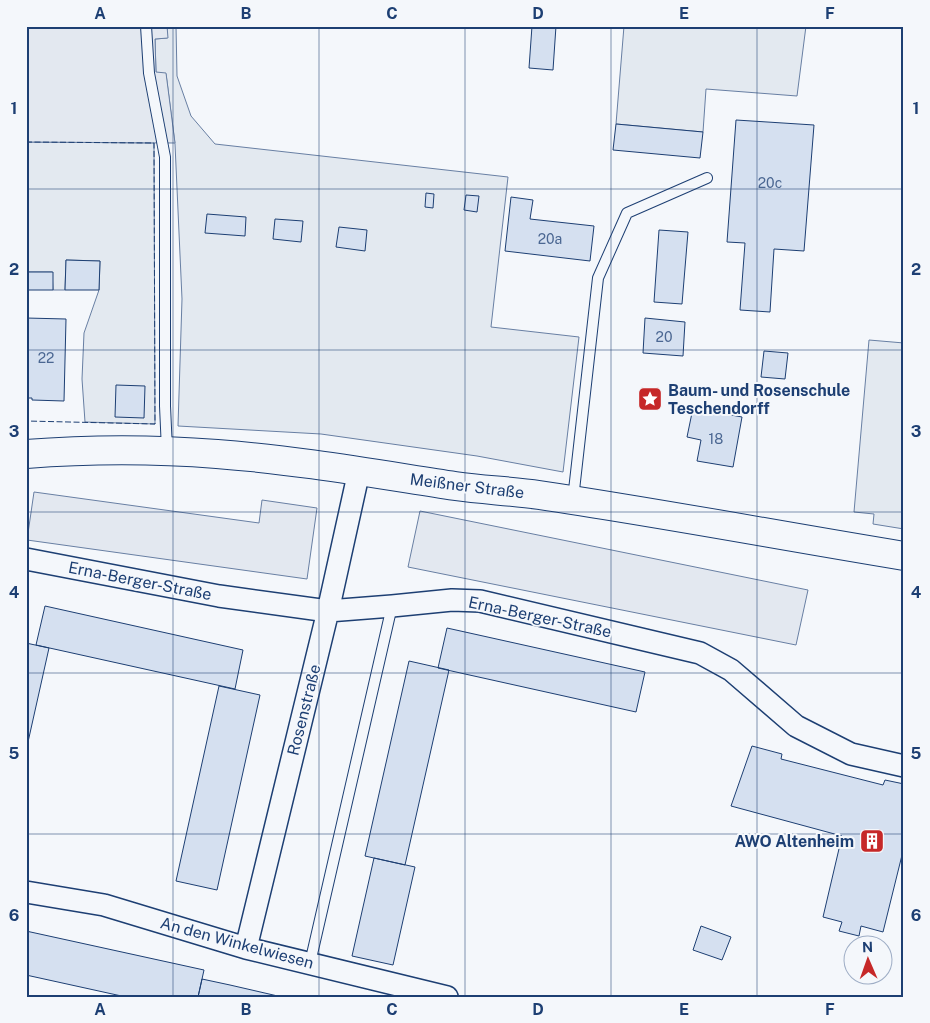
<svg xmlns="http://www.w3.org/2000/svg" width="930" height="1023" font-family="'Public Sans',sans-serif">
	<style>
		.green { fill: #e3e9f0; stroke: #687fa3 }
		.parking { fill: #e3e8f0; stroke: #687fa3 }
		.building { fill: #d5e0f0; stroke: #1d3f73 }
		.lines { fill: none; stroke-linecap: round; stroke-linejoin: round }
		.lane-casing { stroke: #1d3f73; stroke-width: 12 }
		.street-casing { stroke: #1d3f73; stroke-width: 24 }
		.primary-casing { stroke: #1d3f73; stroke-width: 30 }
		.lane { stroke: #f4f7fb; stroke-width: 10 }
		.street { stroke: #f4f7fb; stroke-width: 21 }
		.primary { stroke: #f4f7fb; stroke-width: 28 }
		.fence { stroke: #1d3f73; stroke-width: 1; stroke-dasharray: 6 2.5; stroke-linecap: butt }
		.grid { fill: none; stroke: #1d3f73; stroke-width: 1; stroke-opacity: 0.55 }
		.labels { text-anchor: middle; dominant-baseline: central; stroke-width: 4; stroke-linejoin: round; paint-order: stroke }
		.number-label { font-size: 14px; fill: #4b6792 }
		.poi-label { font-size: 16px; font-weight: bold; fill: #1d3f73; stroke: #f4f7fb; text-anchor: start }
		.street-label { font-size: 16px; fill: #1d3f73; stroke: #f4f7fb }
		.neatline { fill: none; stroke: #1d3f73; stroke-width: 2 }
		.grid-label { font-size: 16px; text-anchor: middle; font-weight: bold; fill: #1d3f73 }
	</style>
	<rect width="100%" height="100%" fill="#f4f7fb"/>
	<path class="green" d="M 167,26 L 176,26 L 177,76 L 191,116 L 215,144 L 508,177 L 491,327 L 579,337 L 563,472 L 477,456 L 321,434 L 178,426 L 182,299 L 175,144 L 166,74 L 156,73 L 155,39 L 167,38 Z
		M 624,26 L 806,26 L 797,96 L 706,89 L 703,132 L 616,124 Z
		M 26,142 L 154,143 L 155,424 L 85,422 L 82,379 L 84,333 L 99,290 L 100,261 L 66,260 L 65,290 L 53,290 L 52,272 L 26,272 Z
		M 869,340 L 904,343 L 904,529 L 873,524 L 874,514 L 854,512 Z"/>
	<path class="parking" d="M 26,26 L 167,26 L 168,38 L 155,39 L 156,72 L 166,73 L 175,143 L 26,142 Z
		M 34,492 L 259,523 L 262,500 L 317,508 L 307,579 L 27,540 Z
		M 420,511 L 808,590 L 796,645 L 408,567 Z"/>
	<path class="building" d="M 532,26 L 556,26 L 553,70 L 529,68 Z
		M 736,120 L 814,125 L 804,251 L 774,249 L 770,312 L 740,310 L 745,243 L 727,242 Z
		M 616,124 L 703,132 L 700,158 L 613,150 Z
		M 426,193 L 434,194 L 433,208 L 425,207 Z
		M 466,195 L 479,196 L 477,212 L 464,210 Z
		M 511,197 L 533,200 L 530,219 L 594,226 L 590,261 L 505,251 Z
		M 207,214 L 246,217 L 245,236 L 205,233 Z
		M 275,219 L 303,221 L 301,242 L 273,239 Z
		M 339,227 L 367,230 L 365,251 L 336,247 Z
		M 659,230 L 688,232 L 682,304 L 654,302 Z
		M 66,260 L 100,261 L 99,290 L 65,290 Z
		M 26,272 L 53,272 L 53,290 L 26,290 Z
		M 26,318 L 66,319 L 64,401 L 32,400 L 32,398 L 26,398 Z
		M 645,318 L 685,322 L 683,356 L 643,353 Z
		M 764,351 L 788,353 L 785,379 L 761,377 Z
		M 116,385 L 145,386 L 144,418 L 115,417 Z
		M 693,408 L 742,417 L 733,467 L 697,461 L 701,440 L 687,437 Z
		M 45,606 L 243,650 L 235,689 L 36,645 Z
		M 447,628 L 645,672 L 636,712 L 438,668 Z
		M 26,643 L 49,648 L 26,751 Z
		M 409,661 L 449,670 L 405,865 L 365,856 Z
		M 219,686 L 260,695 L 217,890 L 176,881 Z
		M 752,746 L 782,754 L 781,759 L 883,785 L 885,780 L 904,784 L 904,847 L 883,932 L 861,926 L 859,936 L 839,931 L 842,922 L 823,917 L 842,836 L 731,806 Z
		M 374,858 L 415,867 L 393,965 L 352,956 Z
		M 701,926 L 731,937 L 722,960 L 693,950 Z
		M 26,931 L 204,970 L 198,997 L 126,997 L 26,975 Z
		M 202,979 L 230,985 L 282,997 L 198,997 Z"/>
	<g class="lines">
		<defs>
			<path id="lane" d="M 146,26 L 149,73 L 165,157 L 165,406 L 167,450
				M 573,499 L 598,278 L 627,213 L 707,178
				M 310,963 L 392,606"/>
			<path id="street" d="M 26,559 L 219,596 L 328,611 L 392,606 L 452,600 L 480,601 L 700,653 L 731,670 L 796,726 L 851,754 L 904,766
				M 26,892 L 104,905 L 246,948 L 447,997
				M 246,948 L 328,611 L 359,471"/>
			<path id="primary" d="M 26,454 C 90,449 154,449 217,454 C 297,460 376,474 455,486 C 483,490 512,491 539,495 C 661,513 782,536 904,556"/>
		</defs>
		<use href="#lane" class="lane-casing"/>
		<use href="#street" class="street-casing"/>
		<use href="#primary" class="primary-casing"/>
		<use href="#lane" class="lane"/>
		<use href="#street" class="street"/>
		<use href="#primary" class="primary"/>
		<path class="fence" d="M 26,142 L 154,143 L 155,424 L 26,421"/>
	</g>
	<path class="grid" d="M 173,26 L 173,997M 319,26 L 319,997M 465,26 L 465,997M 611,26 L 611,997M 757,26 L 757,997M 26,189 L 904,189M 26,350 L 904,350M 26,512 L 904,512M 26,673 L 904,673M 26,834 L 904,834"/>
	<defs>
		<symbol id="sight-square" viewBox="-11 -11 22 22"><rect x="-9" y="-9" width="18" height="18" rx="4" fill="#c62828" stroke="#f4f7fb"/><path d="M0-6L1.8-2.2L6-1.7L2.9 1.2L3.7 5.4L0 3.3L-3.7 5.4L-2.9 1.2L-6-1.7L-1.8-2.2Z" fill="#fff"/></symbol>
		<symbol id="building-square" viewBox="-11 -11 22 22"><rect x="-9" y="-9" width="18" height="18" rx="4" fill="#c62828" stroke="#f4f7fb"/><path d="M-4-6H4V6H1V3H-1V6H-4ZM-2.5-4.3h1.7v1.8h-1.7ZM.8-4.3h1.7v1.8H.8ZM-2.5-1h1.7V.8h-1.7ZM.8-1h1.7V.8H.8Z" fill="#fff"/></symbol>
	</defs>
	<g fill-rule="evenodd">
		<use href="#sight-square" x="636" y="385" width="28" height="28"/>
		<use href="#building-square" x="858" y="827" width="28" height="28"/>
	</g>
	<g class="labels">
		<g class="number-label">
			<text x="770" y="183">20c</text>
			<text x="550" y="239">20a</text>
			<text x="664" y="337">20</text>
			<text x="46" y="358">22</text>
			<text x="716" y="439">18</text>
		</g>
		<g class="poi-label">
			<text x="668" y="390">Baum- und Rosenschule<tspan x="668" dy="18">Teschendorff</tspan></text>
			<text x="854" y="841" text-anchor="end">AWO Altenheim</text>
		</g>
		<g class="street-label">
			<text transform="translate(467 486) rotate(7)">Meißner Straße</text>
			<text transform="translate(140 581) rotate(11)">Erna-Berger-Straße</text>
			<text transform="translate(540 617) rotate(12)">Erna-Berger-Straße</text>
			<text transform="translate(304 710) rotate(-76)">Rosenstraße</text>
			<text transform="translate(237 943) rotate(15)">An den Winkelwiesen</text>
		</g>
	</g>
	<rect width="930" height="1023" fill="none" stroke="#f4f7fb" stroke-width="55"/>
	<g transform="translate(868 960) rotate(358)"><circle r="24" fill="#f4f7fb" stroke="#9eadc5"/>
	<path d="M0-4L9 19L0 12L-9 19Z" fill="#c62828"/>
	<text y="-8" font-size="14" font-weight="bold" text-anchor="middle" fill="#1d3f73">N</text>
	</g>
	<rect x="28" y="28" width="874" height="968" class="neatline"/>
	<g class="grid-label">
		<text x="100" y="19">A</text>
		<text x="246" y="19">B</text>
		<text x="392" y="19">C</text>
		<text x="538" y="19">D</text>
		<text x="684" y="19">E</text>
		<text x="830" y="19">F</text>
		<text x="14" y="114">1</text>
		<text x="916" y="114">1</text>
		<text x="14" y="275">2</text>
		<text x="916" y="275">2</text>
		<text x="14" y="437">3</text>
		<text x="916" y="437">3</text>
		<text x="14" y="598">4</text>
		<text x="916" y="598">4</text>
		<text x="14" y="759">5</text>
		<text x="916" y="759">5</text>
		<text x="14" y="921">6</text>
		<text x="916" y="921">6</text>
		<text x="100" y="1015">A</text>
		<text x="246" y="1015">B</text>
		<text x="392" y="1015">C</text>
		<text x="538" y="1015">D</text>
		<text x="684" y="1015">E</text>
		<text x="830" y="1015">F</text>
	</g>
</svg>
